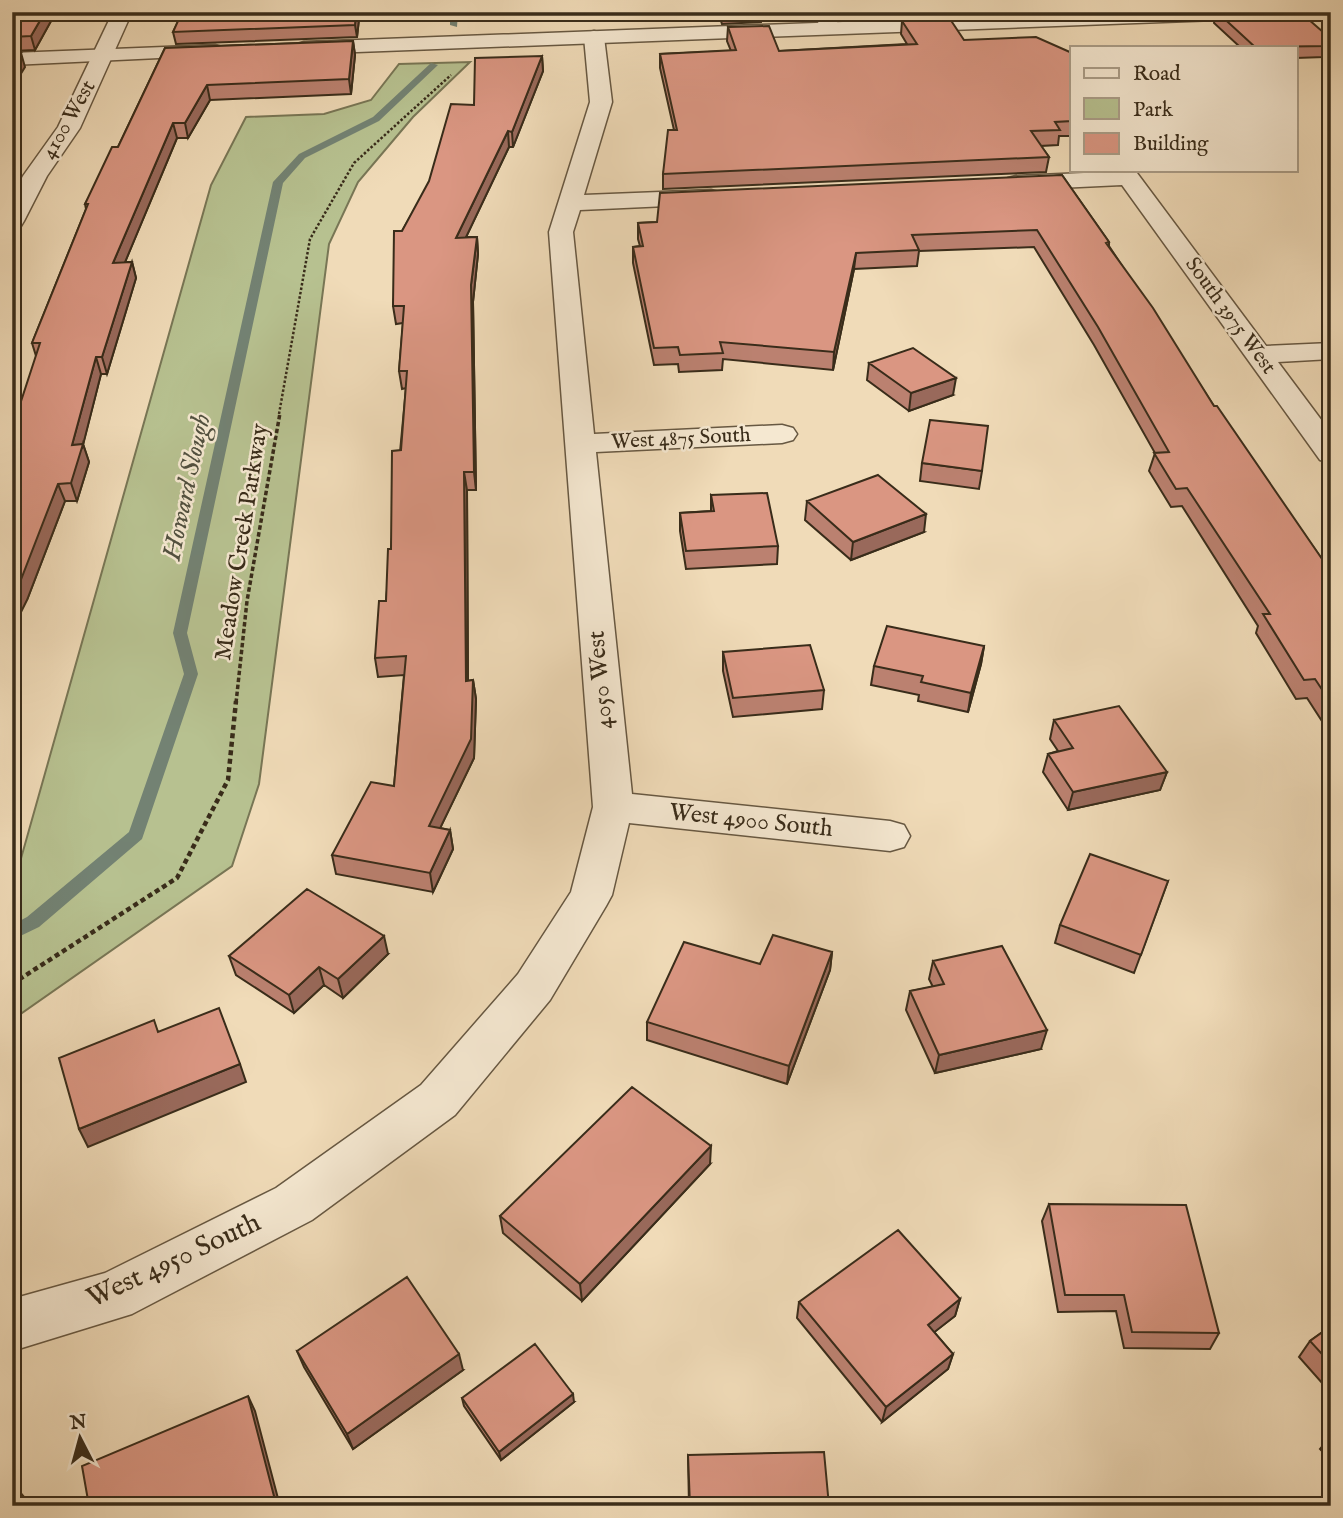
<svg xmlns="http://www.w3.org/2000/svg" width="1343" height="1518" font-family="'IM FELL English',serif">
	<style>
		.green { fill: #b7c190; stroke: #787655; stroke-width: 2 }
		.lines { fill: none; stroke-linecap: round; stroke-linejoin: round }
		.stream { fill: #738273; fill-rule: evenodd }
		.minor-casing { stroke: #675842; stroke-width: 3 }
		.tertiary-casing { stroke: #675842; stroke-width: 3 }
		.path-far2 { stroke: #392c1a; stroke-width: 2.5; stroke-dasharray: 2.5 2; stroke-linecap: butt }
		.path-far1 { stroke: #392c1a; stroke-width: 3.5; stroke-dasharray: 4.5 2.5; stroke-linecap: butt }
		.path { stroke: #392c1a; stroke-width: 4.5; stroke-dasharray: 5 3.5; stroke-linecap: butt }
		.minor { fill: #f5e8d1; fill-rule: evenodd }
		.tertiary { fill: #f5e8d1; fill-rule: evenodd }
		.wall { fill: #bb8170; stroke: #392c1a; stroke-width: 2 }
		.shaded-wall { fill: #99695b; stroke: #392c1a; stroke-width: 2 }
		.building { fill: #da9682; stroke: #392c1a; stroke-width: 2 }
		.labels { text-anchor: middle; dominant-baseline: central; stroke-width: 5; stroke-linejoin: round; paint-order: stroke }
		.far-street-label { font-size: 21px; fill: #392c1a; stroke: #f5e8d1 }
		.street-label { font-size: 24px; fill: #392c1a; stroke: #f5e8d1 }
		.water-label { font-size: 26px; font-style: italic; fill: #51503f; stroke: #f5e8d1 }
		.near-street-label { font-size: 28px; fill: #392c1a; stroke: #f5e8d1 }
	</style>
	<rect width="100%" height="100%" fill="#f0dbb8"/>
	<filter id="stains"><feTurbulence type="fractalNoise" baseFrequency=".00286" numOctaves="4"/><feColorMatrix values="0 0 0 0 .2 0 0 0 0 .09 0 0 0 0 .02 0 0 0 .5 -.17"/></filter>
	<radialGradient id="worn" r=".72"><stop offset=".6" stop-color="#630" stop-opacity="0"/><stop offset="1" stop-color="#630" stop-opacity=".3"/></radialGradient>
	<path class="green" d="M 470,62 L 413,117 L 358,182 L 329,244 L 259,784 L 232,866 L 12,1020 L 12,868 L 20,862 L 211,185 L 246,117 L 324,114 L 371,100 L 399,64 Z"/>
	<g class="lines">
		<path class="stream" d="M 450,12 L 458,12 L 457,27 L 450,25 Z
			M 431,63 L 438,65 L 379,121 L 305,158 L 283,183 L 187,633 L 198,674 L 142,839 L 39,927 L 12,940 L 12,925 L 27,917 L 129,832 L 184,674 L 173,633 L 273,182 L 299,154 L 373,117 Z"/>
		<defs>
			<path id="minor" d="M 113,12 L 132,12 L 80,128 L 47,176 L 24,221 L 21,226 L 12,228 L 12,197 L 23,176 L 58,127 Z
				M 813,12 L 832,12 L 840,28 L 837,32 L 823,32 Z
				M 594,31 L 601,33 L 604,37 L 612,102 L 584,195 L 711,190 L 719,192 L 723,197 L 719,202 L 711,204 L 580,210 L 573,232 L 594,434 L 782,425 L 793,428 L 797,434 L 793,440 L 782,443 L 596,452 L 632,794 L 890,821 L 904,825 L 910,836 L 904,847 L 890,851 L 629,823 L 612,895 L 606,906 L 550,1000 L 455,1115 L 312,1220 L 132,1314 L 12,1351 L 12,1299 L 105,1273 L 276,1188 L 421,1085 L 518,974 L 571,892 L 593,807 L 549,232 L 590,102 L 584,37 L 587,33 Z
				M 1129,171 L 1137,173 L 1266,346 L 1331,343 L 1331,359 L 1278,362 L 1331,433 L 1331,463 L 1320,460 L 1122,185 L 1016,190 L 1008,188 L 1004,183 L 1008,178 L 1016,176 Z"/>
			<path id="tertiary" d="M 1109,12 L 1279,12 L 1270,18 L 304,54 L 297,52 L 294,48 L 297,44 L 304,42 Z
				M 215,45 L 222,47 L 225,51 L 222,55 L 12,65 L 12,53 Z"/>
		</defs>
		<use href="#minor" class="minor-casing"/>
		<use href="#tertiary" class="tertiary-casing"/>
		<path class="path-far2" d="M 279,414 L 310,239 L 354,163 L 451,75"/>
		<path class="path-far1" d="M 236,703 L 247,601 L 280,413"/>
		<path class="path" d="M 12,984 L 177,878 L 228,780 L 236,701"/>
		<use href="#minor" class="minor"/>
		<use href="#tertiary" class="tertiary"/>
	</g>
	<path class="wall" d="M 12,12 L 56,12 L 35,50 L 12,51 Z
		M 180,12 L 421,12 L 421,17 L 359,19 L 357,37 L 176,44 L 173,32 L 181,16 Z
		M 718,12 L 762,12 L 761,22 L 722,24 Z
		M 887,12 L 937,12 L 936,16 L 890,18 Z
		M 1217,12 L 1331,39 L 1331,53 L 1325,54 L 1324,57 L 1296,58 L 1296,47 L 1240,47 L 1214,23 Z
		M 902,21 L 964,40 L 1072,53 L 1072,136 L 1059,136 L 1058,145 L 1041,146 L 1049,157 L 1046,172 L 663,189 L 663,174 L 674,130 L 660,68 L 660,54 L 731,51 L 727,41 L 728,27 L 779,51 L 907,44 L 901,34 Z
		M 353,41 L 355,55 L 351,94 L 210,100 L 188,138 L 177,138 L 125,262 L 132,262 L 136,278 L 107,374 L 101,374 L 83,444 L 89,462 L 77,501 L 65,501 L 27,600 L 36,356 L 32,343 L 86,209 L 85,204 L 118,147 L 165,48 Z
		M 542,56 L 543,71 L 513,147 L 509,147 L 466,237 L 477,237 L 478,254 L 473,302 L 476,490 L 467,490 L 468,681 L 473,680 L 476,699 L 474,758 L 440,828 L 450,830 L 453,849 L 433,892 L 336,874 L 332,855 L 394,786 L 404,675 L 378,677 L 375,658 L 386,601 L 406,388 L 402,389 L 399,371 L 403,323 L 396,324 L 393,306 L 402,231 L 474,105 Z
		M 1062,175 L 1109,242 L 1109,246 L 1214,406 L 1331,572 L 1331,735 L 1307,698 L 1296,699 L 1256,633 L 1258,626 L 1182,506 L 1171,507 L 1149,471 L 1155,453 L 1094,345 L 1034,247 L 919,251 L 917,266 L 854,269 L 833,370 L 723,359 L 722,370 L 679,372 L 678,364 L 654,365 L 633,263 L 633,247 L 640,246 L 638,239 L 638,223 L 657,222 Z
		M 869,363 L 953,395 L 909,411 L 867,380 Z
		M 922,463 L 982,471 L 979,489 L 920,481 Z
		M 711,495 L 778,546 L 777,564 L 686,569 L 680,531 L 680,513 L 711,511 Z
		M 807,501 L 924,532 L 851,560 L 805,520 Z
		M 984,646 L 981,664 L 968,712 L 918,701 L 919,695 L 871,685 L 874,666 Z
		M 723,652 L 824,690 L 822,709 L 733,717 L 723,671 Z
		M 1054,720 L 1167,772 L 1160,790 L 1068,810 L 1043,772 L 1048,754 L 1058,751 L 1050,739 Z
		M 1168,881 L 1134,973 L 1055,943 L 1060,925 Z
		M 832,952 L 830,970 L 787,1084 L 647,1040 L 647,1022 L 760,964 Z
		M 388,954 L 343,998 L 324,985 L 294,1013 L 236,975 L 229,956 Z
		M 933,961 L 1041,1049 L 935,1073 L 906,1010 L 910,991 L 933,987 L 929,979 Z
		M 710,1164 L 582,1301 L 503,1233 L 500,1216 Z
		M 1049,1204 L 1219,1333 L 1210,1349 L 1124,1348 L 1116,1311 L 1058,1312 L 1042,1221 Z
		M 960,1299 L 955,1316 L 934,1332 L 953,1354 L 948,1369 L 882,1422 L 797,1318 L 799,1302 Z
		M 1331,1326 L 1331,1393 L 1299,1357 L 1310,1341 Z
		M 297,1351 L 463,1370 L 353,1449 L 304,1367 Z
		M 462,1398 L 574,1402 L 501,1460 L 464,1406 Z
		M 1331,1436 L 1331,1461 L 1320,1449 Z
		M 688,1455 L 829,1506 L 689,1506 Z"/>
	<path class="shaded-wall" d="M 45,12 L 56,12 L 35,50 L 31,36 Z
		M 356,12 L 358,12 L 359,19 L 357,37 L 355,25 Z
		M 353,41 L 355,55 L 351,94 L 349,79 Z
		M 21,53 L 25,67 L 12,88 L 12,67 Z
		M 542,56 L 543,71 L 513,147 L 512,132 Z
		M 207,85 L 210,100 L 188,138 L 185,123 Z
		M 173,123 L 177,138 L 118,279 L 113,263 Z
		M 508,131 L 509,147 L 458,254 L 456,238 Z
		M 477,237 L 478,254 L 473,302 L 476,490 L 474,472 L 471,285 Z
		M 856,253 L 854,269 L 833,370 L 834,352 Z
		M 132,262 L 136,278 L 107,374 L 102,357 Z
		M 96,357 L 101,374 L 82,449 L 83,444 L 89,462 L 77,501 L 71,483 L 72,445 Z
		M 956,378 L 953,395 L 909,411 L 911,393 Z
		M 464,472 L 467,490 L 468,699 L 466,681 Z
		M 58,484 L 65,501 L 27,600 L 12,630 L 12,597 Z
		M 926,514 L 924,532 L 851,560 L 853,542 Z
		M 984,646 L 981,664 L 968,712 L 971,693 Z
		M 473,680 L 476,699 L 474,758 L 432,845 L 429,826 Z
		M 1167,772 L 1160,790 L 1068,810 L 1073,792 Z
		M 450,830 L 453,849 L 433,892 L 430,873 Z
		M 384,936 L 388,954 L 343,998 L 338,979 Z
		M 832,952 L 830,970 L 787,1084 L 789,1066 Z
		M 319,967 L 324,985 L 294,1013 L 289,995 Z
		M 1047,1030 L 1041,1049 L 935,1073 L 939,1055 Z
		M 240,1064 L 246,1082 L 88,1147 L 79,1129 Z
		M 711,1146 L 710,1164 L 582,1301 L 580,1284 Z
		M 960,1299 L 955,1316 L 923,1341 L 928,1325 Z
		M 459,1354 L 463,1370 L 353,1449 L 347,1434 Z
		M 953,1354 L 948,1369 L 882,1422 L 886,1407 Z
		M 573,1394 L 574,1402 L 501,1460 L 499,1452 Z
		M 248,1396 L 255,1411 L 280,1506 L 262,1506 Z
		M 13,1484 L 25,1498 L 24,1506 L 12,1506 Z"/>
	<path class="building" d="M 12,12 L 45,12 L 31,36 L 12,37 Z
		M 182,12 L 356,12 L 355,25 L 173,32 Z
		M 1217,12 L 1300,12 L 1331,39 L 1331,43 L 1325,43 L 1328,46 L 1255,47 Z
		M 950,19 L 964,40 L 1036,37 L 1072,53 L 1072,121 L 1055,122 L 1060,130 L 1031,131 L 1049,157 L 663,174 L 668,130 L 677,130 L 660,54 L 736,50 L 728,27 L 769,26 L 779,51 L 917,44 L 902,21 Z
		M 353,41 L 349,79 L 207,85 L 185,123 L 173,123 L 113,263 L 132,262 L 102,357 L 96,357 L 72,445 L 83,444 L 71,483 L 58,484 L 20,582 L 12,597 L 12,429 L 40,343 L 32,343 L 88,204 L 85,204 L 112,147 L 118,147 L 165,48 Z
		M 12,53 L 21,53 L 12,67 Z
		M 542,56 L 512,132 L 508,131 L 456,238 L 477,237 L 471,285 L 474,472 L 464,472 L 466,681 L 473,680 L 471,739 L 429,826 L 450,830 L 430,873 L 332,855 L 371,782 L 394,786 L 406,656 L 375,658 L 379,601 L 386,601 L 388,549 L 391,549 L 392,451 L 401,450 L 407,371 L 399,371 L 404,306 L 393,306 L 394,231 L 402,231 L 429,181 L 451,104 L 474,105 L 475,58 Z
		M 1062,175 L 1109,242 L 1106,243 L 1153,308 L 1214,406 L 1217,406 L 1331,572 L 1331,703 L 1315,679 L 1304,680 L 1263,614 L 1270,614 L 1187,488 L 1176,489 L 1154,453 L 1169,452 L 1098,327 L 1037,230 L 912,235 L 919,250 L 856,253 L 834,352 L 720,342 L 723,353 L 680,355 L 678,347 L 654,348 L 633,247 L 643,246 L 638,223 L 657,222 L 660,193 Z
		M 913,348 L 956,378 L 911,393 L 869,363 Z
		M 930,420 L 988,426 L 982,471 L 922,463 Z
		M 878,475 L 926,514 L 853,542 L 807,501 Z
		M 767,493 L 778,546 L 686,551 L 680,513 L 714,511 L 711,495 Z
		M 887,626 L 984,646 L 971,693 L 921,682 L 923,676 L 874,666 Z
		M 810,645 L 824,690 L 733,698 L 723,652 Z
		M 1119,706 L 1167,772 L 1073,792 L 1048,754 L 1073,748 L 1054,720 Z
		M 1090,854 L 1168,881 L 1141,955 L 1060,925 Z
		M 307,889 L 384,936 L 338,979 L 319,967 L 289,995 L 229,956 Z
		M 773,935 L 832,952 L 789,1066 L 647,1022 L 684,942 L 760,964 Z
		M 1002,946 L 1047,1030 L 939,1055 L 910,991 L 944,984 L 933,961 Z
		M 219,1008 L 240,1064 L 79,1129 L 59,1058 L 154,1020 L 158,1032 Z
		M 632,1087 L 711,1146 L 580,1284 L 500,1216 Z
		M 1049,1204 L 1186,1205 L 1219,1333 L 1132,1332 L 1124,1295 L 1065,1295 Z
		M 898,1230 L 960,1299 L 928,1325 L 953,1354 L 886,1407 L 799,1302 Z
		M 407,1277 L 459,1354 L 347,1434 L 297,1351 Z
		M 1331,1326 L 1331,1364 L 1310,1341 Z
		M 535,1344 L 573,1394 L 499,1452 L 462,1398 Z
		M 248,1396 L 275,1500 L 262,1506 L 89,1506 L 82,1466 Z
		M 824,1452 L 829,1506 L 690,1506 L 688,1455 Z"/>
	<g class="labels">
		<g class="far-street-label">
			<text transform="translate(69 120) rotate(-60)">4100 West</text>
			<text transform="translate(1230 316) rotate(54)">South 3975 West</text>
			<text transform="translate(681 439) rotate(-3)">West 4875 South</text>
		</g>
		<g class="street-label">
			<text transform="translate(242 542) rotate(-81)">Meadow Creek Parkway</text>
			<text transform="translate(601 680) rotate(-95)">4050 West</text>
			<text transform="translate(751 821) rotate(6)">West 4900 South</text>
		</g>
		<g class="water-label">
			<text transform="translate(187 487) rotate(-78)">Howard Slough</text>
		</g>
		<g class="near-street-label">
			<text transform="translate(174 1261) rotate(-25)">West 4950 South</text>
		</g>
	</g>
	<rect width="1343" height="1518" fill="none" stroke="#f0dbb8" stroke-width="42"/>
	<rect x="14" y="14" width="1315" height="1490" fill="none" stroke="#392c1a" stroke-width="3.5"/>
	<rect x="21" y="21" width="1301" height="1476" fill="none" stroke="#392c1a" stroke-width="2"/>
	<rect x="1070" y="46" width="228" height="126" fill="#f5e8d1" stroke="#aa9d88" stroke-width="2"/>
	<rect x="1084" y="68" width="35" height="10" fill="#f5e8d1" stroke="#aa9d88" stroke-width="2"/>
	<text x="1133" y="80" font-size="21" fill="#392c1a">Road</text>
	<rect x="1084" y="98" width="35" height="21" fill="#b7c190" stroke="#aa9d88" stroke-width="2"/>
	<text x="1133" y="116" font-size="21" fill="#392c1a">Park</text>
	<rect x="1084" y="133" width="35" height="21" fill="#da9682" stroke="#aa9d88" stroke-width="2"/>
	<text x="1133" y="150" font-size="21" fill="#392c1a">Building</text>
	<g transform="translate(80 1438) rotate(354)" stroke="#f5e8d1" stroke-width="5" paint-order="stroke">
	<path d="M0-5L12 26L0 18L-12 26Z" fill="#392c1a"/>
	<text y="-10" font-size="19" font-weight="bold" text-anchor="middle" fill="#392c1a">N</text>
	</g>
	<rect width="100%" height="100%" filter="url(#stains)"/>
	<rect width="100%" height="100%" fill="url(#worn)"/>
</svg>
